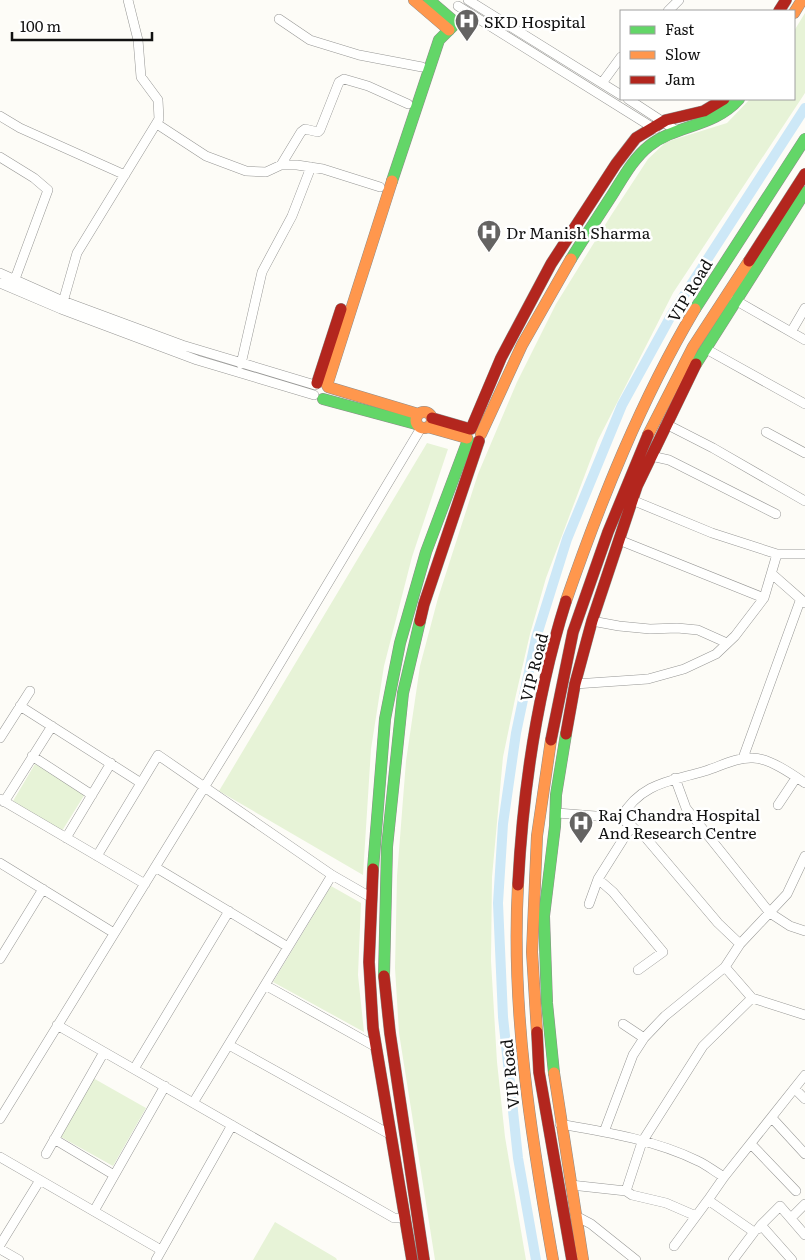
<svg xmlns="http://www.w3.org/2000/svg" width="805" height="1260" font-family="Literata,serif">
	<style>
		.green { fill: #e7f3d7 }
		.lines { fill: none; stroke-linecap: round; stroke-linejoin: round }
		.canal { stroke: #cde8f7; stroke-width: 10 }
		.street-casing { stroke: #979795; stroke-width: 10 }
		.fast-casing { stroke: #8e8d8b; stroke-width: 12 }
		.slow-casing { stroke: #8e8d8b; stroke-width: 12 }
		.jam-casing { stroke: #8e8d8b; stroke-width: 12 }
		.street { stroke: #fffffe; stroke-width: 9 }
		.fast { stroke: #63d668; stroke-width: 11 }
		.slow { stroke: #ff974d; stroke-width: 11 }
		.jam { stroke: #b3261e; stroke-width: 11 }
		.labels { text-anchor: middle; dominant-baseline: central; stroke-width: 5; stroke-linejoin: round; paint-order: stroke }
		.poi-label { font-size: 16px; fill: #111; stroke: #fff; text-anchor: start }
		.street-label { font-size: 16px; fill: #111; stroke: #fff }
	</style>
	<rect width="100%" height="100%" fill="#fdfcf7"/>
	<path class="green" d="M 805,13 L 805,93 L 673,293 L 598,440 L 546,578 L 530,634 L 515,699 L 503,757 L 492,877 L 491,961 L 497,1062 L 505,1137 L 526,1260 L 435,1260 L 399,1033 L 395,968 L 397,876 L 406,761 L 420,666 L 438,598 L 478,474 L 517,382 L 556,304 L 610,217 L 648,159 L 666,142 L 727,123 L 750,99 L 794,99 L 794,31 Z
		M 427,443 L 448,449 L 412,557 L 384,666 L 371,749 L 363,875 L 219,791 Z
		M 35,764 L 85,794 L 62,831 L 13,801 Z
		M 331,886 L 361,903 L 358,975 L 364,1032 L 273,982 Z
		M 93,1078 L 146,1108 L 113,1166 L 61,1137 Z
		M 275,1222 L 336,1258 L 337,1260 L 253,1260 Z"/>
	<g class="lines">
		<path class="canal" d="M 536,1260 L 518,1158 L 503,1017 L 498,903 L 503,824 L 516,733 L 536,638 L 567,539 L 622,405 L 672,314 L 805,108"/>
		<defs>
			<path id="street" d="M 468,0 L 621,95
				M 458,6 L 655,129
				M 668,11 L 679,0
				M 279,19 L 310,40 L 359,55 L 422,67
				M 602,83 L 621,57
				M 628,99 L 677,131
				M 0,116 L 20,128 L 125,175
				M 157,124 L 206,156 L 246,171 L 266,172 L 281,165 L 297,165 L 323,169 L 380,187
				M 0,157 L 34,178 L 48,190 L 15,279
				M 281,165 L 301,132 L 305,129 L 318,132 L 320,130 L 339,82 L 344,79 L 368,86 L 408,104
				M 0,273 L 63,301 L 182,345 L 315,385
				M 0,283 L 61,309 L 77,253 L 159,119 L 158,100 L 141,77 L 138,40 L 128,0
				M 735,300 L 805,340
				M 61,309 L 197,360 L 314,395
				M 791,332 L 805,308
				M 706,349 L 805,404
				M 241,364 L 262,272 L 292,216 L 311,167
				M 666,424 L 713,448 L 805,501
				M 766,432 L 805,453
				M 651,456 L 669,460 L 776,514
				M 632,500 L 712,533 L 777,554 L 805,554
				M 619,540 L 764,598
				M 772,574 L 805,603
				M 592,621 L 619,626 L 650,629 L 677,628 L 698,630 L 727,643
				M 575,684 L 648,679 L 684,669 L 716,654 L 735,636 L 764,598 L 777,554
				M 20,706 L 141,783
				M 0,738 L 30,691
				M 32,756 L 92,795
				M 743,758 L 800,601
				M 675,778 L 686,808 L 770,913 L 790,926 L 805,931
				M 0,799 L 145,884
				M 4,802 L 52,726
				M 778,805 L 796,778
				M 557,813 L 621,818 L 646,838 L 718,923 L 740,944 L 787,894 L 805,856
				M 621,818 C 640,783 671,781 705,771 C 721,766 737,757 753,758 C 769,758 792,774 805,783
				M 66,838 L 111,763
				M 97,856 L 158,755 L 332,875 L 372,898
				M 0,863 L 114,933
				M 155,867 L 288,947
				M 598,879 L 613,892 L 663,952 L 638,970
				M 589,904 L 598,879 L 627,833 L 633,827
				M 0,959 L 43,889
				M 265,985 L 376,1047
				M 752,998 L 805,1015
				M 623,1024 L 644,1038
				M 57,1025 L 394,1218 L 405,1218
				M 229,1045 L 391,1135
				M 134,1069 L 229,911
				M 795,1089 L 805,1099
				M 193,1103 L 332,875
				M 772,1118 L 805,1154
				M 0,1119 L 258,700 L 421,428
				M 560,1124 C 606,1132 655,1140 698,1161 C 707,1165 715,1172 724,1177
				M 604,1132 L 633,1055 L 644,1038 L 665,1016 L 725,967 L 740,944
				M 54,1139 L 114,1175
				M 751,1144 L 796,1191
				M 46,1154 L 104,1052
				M 0,1157 L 161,1250
				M 571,1185 L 626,1191 L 632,1195 L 666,1203 L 696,1216
				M 626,1191 L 642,1142 L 703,1046 L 752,998 L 725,967
				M 94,1211 L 165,1086
				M 576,1216 L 591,1224 L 636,1260
				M 791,1218 L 805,1204
				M 761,1225 L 780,1206 L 805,1235
				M 758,1229 L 761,1225 L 792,1260
				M 0,1245 L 40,1180
				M 674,1246 L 708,1200
				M 0,1249 L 19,1260
				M 156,1260 L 232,1125
				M 733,1260 L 754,1232 L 708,1200 L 724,1177 L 805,1075"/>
			<path id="fast" d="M 392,181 L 439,40 L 456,23 L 429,0
				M 571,259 C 585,236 600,214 614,192 C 624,176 634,158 649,146 C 677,124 713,128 739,99
				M 695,309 L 805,139
				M 696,364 L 805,192
				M 323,399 L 416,424
				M 373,869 L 385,719 L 400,643 L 426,552 L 468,440
				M 384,976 L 387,847 L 403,693 L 420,621
				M 554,1073 L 547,1003 L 544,916 L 555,826 L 556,795 L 566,734"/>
			<path id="slow" d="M 414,0 L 449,30
				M 794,13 L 802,0
				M 327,385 L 392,181
				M 328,387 L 418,414
				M416 420a8 8 0 1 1 16 0a8 8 0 1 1-16 0Z
				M 428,427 L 467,438
				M 481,434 L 522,345 L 571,259
				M 648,435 L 693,347 L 749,261
				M 566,601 C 601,500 641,400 695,309
				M 518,885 C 511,1011 531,1136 553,1260
				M 537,1032 L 532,952 L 537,836 L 551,740
				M 554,1073 L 583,1260"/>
			<path id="jam" d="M 779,11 L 786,0
				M 749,261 L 805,174
				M 317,383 L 341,309
				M 432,418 L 470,429
				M 471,429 L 501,358 L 551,264 L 616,164 L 636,138 L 666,120 L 704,111 L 724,99
				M 420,621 L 424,604 L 479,441
				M 566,734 L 575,684 L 592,621 L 637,486 L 696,364
				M 551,740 L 573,632 L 608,532 L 648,435
				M 373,869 L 369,962 L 373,1028 L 412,1260
				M 518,885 C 523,788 537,693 566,601
				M 384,976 L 390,1033 L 424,1260
				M 537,1032 L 539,1072 L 572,1260"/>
		</defs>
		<use href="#street" class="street-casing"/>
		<use href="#fast" class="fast-casing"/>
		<use href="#slow" class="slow-casing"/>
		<use href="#jam" class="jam-casing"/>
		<use href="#street" class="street"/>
		<use href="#fast" class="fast"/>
		<use href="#slow" class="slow"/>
		<use href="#jam" class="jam"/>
	</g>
	<defs>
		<symbol id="hospital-pin" viewBox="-11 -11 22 30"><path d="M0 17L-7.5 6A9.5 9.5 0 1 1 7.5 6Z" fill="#646362" stroke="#fff"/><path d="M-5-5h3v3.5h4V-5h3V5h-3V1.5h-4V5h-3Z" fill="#fff"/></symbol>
	</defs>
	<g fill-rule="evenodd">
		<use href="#hospital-pin" x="453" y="7" width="28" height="38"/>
		<use href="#hospital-pin" x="475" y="218" width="28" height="38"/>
		<use href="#hospital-pin" x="567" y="809" width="28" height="38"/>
	</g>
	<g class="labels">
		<g class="poi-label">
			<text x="484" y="21">SKD Hospital</text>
			<text x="506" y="232">Dr Manish Sharma</text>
			<text x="598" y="814">Raj Chandra Hospital<tspan x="598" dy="18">And Research Centre</tspan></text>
		</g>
		<g class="street-label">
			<text transform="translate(689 290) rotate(-59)">VIP Road</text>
			<text transform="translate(533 667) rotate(-76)">VIP Road</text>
			<text transform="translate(509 1074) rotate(-96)">VIP Road</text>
		</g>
	</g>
	<rect x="620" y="10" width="175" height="90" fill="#ffffff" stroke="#a0a0a0"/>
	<rect x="630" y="26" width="25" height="8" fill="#63d668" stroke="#a0a0a0"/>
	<text x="665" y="35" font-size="15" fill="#111111">Fast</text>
	<rect x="630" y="51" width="25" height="8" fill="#ff974d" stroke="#a0a0a0"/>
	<text x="665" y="60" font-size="15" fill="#111111">Slow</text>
	<rect x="630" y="76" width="25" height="8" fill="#b3261e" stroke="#a0a0a0"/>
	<text x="665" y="85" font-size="15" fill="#111111">Jam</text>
	<path d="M12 32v8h140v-8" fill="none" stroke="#111111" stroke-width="2.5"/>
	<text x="20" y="32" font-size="15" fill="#111111" stroke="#ffffff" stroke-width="4" paint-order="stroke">100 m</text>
</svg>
